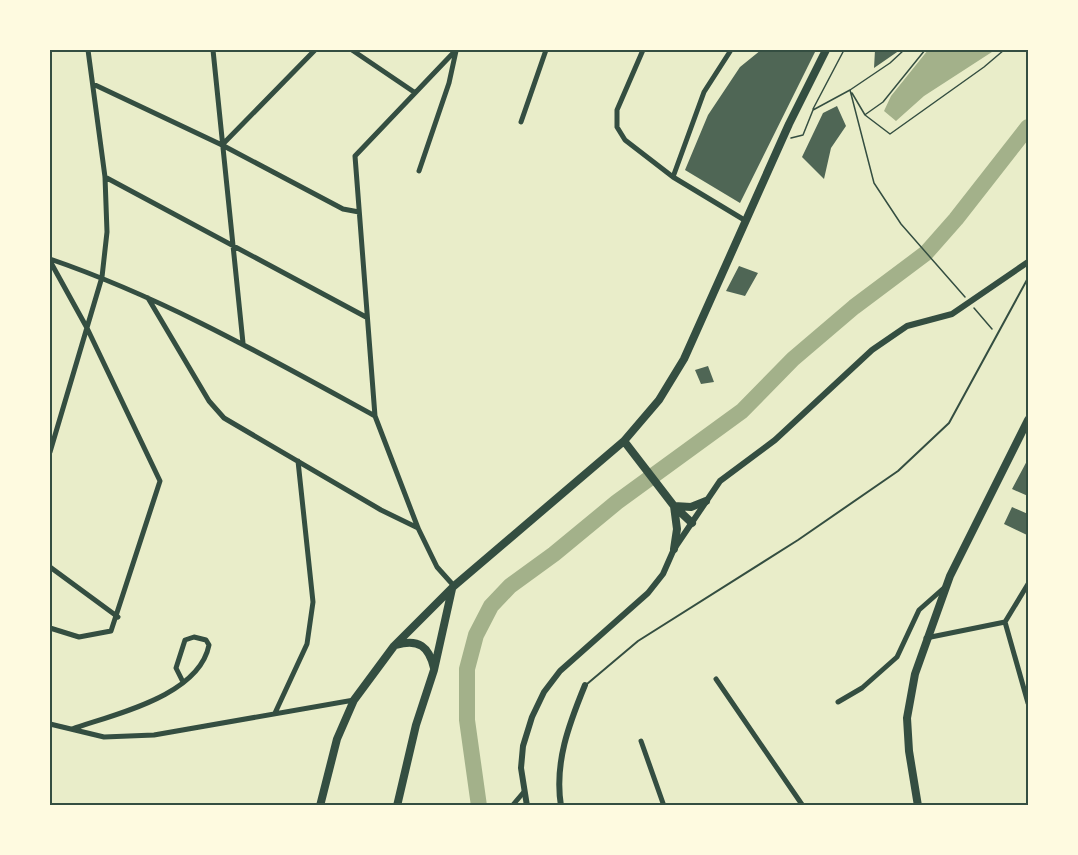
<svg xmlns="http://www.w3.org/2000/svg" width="1078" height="855" font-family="Barlow,sans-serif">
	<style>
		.water { fill: #a3b18a }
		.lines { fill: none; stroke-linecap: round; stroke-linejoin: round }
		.river { stroke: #a3b18a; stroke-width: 16 }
		.building { fill: #4f6655 }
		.path { stroke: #344e41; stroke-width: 1.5 }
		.service { stroke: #344e41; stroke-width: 2 }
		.minor { stroke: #344e41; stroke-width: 5 }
		.tertiary { stroke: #344e41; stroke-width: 6 }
		.secondary { stroke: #344e41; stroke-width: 8 }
		.neatline { fill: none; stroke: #344e41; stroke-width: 2 }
	</style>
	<rect width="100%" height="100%" fill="#e9edc9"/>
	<path class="water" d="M 928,50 L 995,50 L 924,96 L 896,121 L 884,111 L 891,96 Z"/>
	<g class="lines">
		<path class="river" d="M 479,806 L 467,720 L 467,669 L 476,635 L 491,606 L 510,586 L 554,554 L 617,502 L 742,411 L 793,359 L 854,307 L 926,253 L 956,219 L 1028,127"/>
	</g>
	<path class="building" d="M 761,50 L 816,50 L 740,203 L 685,170 L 708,115 L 740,67 Z
		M 875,50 L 900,50 L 874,68 Z
		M 837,106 L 846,126 L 831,148 L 824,179 L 802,157 L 823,113 Z
		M 739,266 L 758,273 L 745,296 L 726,291 Z
		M 708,366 L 714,382 L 701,384 L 695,370 Z
		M 1028,459 L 1028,496 L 1012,489 Z
		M 1012,507 L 1028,514 L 1027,535 L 1004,524 Z"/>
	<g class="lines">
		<path class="path" d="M 850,90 L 874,183 L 901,224 L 965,297
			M 852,93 L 865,115 L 890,134 L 984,67 L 1004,50
			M 813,109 L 844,50
			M 866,114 L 883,102 L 925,50
			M 791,138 L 803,135 L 813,110 L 850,90 L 890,63 L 904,50
			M 974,308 L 992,329"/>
		<path class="service" d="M 587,684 L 638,641 L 798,540 L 898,471 L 949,423 L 1028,278"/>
		<path class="minor" d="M 213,50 L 243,343
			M 352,50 L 414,92
			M 643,50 L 617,110 L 617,127 L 625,140 L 673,177 L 746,221
			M 93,84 L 222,145 L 343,209 L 359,212
			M 521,122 L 546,50
			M 222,145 L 315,50
			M 419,171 L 449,83 L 456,51
			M 105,177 L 366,317
			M 673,177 L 704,92 L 731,50
			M 50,259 C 164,298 269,358 375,416
			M 50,261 L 87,328 L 160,481 L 111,631 L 79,637 L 50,628
			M 148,298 L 209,401 L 224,418 L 381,510 L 418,528
			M 50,452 L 102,277 L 107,232 L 105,177 L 88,50
			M 50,567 L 118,617
			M 454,586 L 437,567 L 418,528 L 375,416 L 355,156 L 456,50
			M 1005,622 L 1028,703
			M 926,638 L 1005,622 L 1028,584
			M 716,679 L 803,806
			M 838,702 L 862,688 L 897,657 L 919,610 L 945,587
			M 275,713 L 307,644 L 313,602 L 298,461
			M 50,724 L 104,737 L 154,735 L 354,700
			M 72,729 C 115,714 199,696 209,645 L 206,640 L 194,637 L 185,640 L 176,668 L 183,682
			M 641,741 L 664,806
			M 512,806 L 523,793"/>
		<path class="tertiary" d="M 527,806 L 521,768 L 523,746 L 532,717 L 544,692 L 560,671 L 648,593 L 663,574 L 674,549 L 720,481 L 775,440 L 872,350 L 907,326 L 952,314 L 1028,262
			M 561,806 C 554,763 569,724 585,685"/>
		<path class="secondary" d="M 624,441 L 674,506 L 692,523
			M 674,549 L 677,529 L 674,506 L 691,507 L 706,501
			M 396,645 C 419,638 429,647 434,668
			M 320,806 L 337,739 L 354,700 L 394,646 L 454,586 L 624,441 L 659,400 L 684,359 L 789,124 L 826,50
			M 397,806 L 416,725 L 434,670 L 452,589
			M 918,806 L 909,751 L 907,718 L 915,674 L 950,576 L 1028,420"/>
	</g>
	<rect width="1078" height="855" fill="none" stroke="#fefae0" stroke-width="102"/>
	<rect x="51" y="51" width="976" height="753" class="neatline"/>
</svg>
